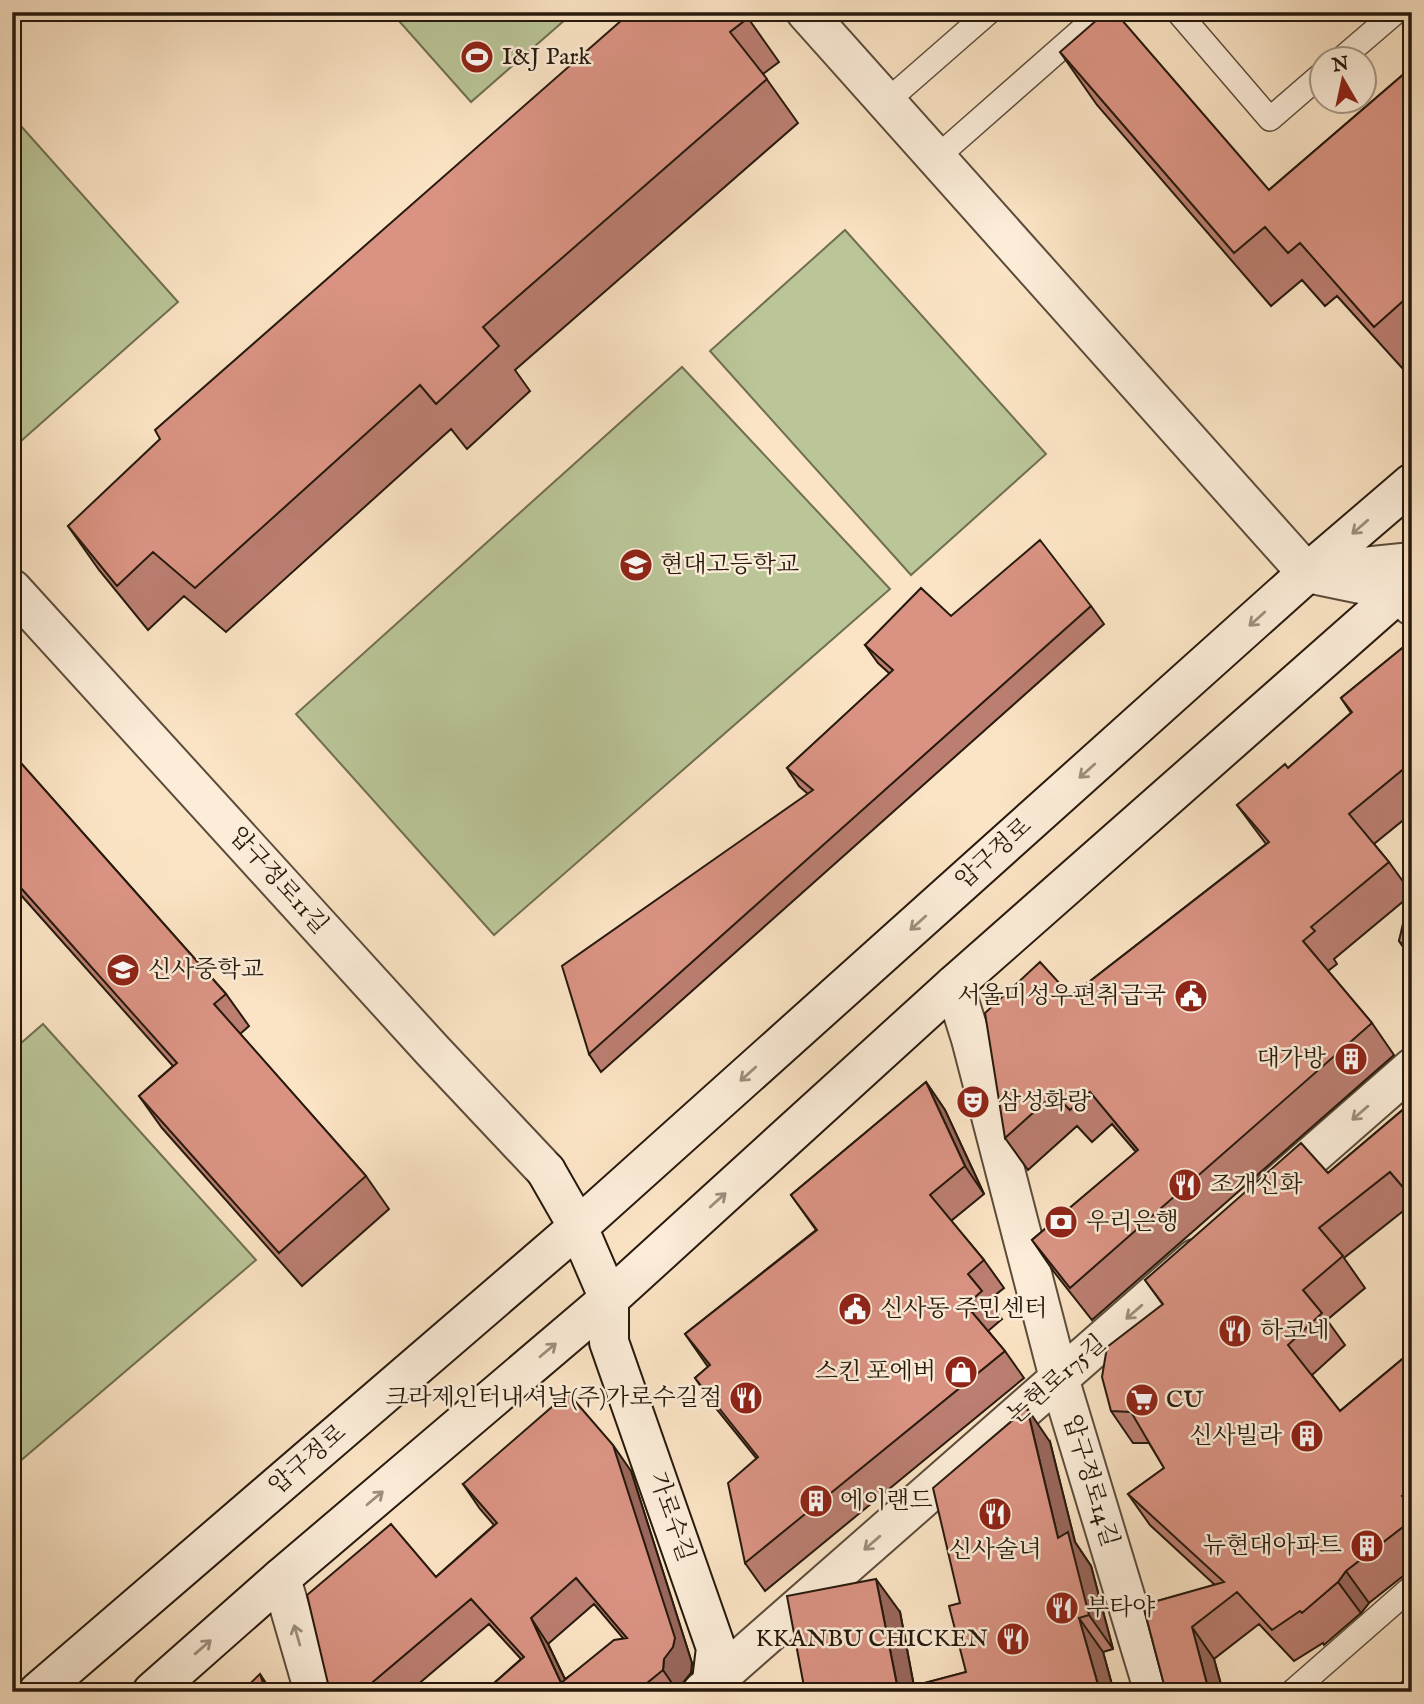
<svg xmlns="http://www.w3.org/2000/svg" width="1424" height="1704" font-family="'IM FELL English','Noto Serif KR',serif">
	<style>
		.green { fill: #bac598; stroke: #706f52; stroke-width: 2 }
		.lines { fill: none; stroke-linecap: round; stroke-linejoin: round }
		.lane-casing { stroke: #5b4c3a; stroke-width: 26 }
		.street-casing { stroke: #5b4c3a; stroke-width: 42 }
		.secondary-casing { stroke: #26190c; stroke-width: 42 }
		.lane { stroke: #fcedd9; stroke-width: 23 }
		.street { stroke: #fcedd9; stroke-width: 38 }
		.secondary { stroke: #fcedd9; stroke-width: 38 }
		.wall { fill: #bb7e71; stroke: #26190c; stroke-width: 2; fill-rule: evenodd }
		.shaded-wall { fill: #99675c; stroke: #26190c; stroke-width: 2 }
		.building { fill: #da9383; stroke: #26190c; stroke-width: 2; fill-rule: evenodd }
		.oneway { stroke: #9c8e7d }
		.labels { text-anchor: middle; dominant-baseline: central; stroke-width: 5; stroke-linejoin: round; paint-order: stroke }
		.poi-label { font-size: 24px; fill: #26190c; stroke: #fcedd9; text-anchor: start }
		.street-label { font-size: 24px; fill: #26190c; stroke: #fcedd9 }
	</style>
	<rect width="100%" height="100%" fill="#fbe4c5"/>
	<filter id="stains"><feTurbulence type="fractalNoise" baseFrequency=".00286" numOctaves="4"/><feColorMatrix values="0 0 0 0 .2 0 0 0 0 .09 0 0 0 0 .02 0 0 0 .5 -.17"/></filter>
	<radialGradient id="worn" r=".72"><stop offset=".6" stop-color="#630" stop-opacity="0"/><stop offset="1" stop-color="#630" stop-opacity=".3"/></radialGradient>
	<path class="green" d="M 391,12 L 574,12 L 471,102 Z
		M 12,116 L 178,302 L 12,449 Z
		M 845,230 L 1046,454 L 911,575 L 710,351 Z
		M 682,367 L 890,589 L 494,935 L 296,714 Z
		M 43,1024 L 256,1260 L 12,1468 L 12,1051 Z"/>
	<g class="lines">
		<defs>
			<path id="lane" d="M 1178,12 L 1270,119 L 1322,74
				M 1340,60 L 1396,12
				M 886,102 L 989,12
				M 936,158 L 1102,12
				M 1292,1692 L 1412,1587"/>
			<path id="street" d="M 806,12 L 1307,573
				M 1344,569 L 1412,562
				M 1307,573 L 1399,592 L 1412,606
				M 12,589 L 433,1051 L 546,1171
				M 954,985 L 971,1039 L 1059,1378 L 1154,1692
				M 1274,1189 L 1412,1068
				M 281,1578 L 314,1692
				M 702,1692 L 1195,1259"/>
			<path id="secondary" d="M 546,1171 L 578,1227 L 609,1299 L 609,1342 L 716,1648 L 712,1681 L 722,1692
				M 38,1692 L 578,1227 L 1307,573 L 1412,483
				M 152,1692 L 281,1578 L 609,1299 L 954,985 L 1412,581"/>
		</defs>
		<use href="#lane" class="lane-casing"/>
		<use href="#street" class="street-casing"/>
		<use href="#secondary" class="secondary-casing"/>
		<use href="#lane" class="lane"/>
		<use href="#street" class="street"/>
		<use href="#secondary" class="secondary"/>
	</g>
	<path class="wall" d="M 748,18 L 779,62 L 763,74 L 798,123 L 515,370 L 530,391 L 467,449 L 451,429 L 226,632 L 184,596 L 148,630 L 99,570 L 68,526 Z
		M 1060,52 L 1269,190 L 1412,67 L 1412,379 L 1337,296 L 1325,306 L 1302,280 L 1271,306 L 1097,105 Z
		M 1091,606 L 1104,624 L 601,1072 L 589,1054 L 808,794 L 799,786 L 787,768 L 890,674 L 878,663 L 865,645 L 951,616 Z
		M 1412,640 L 1412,813 L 1374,844 L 1389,862 L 1412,894 L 1334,959 L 1337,964 L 1328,971 L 1372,1023 L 1394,1055 L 1092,1320 L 1054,1272 L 1032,1240 L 1136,1152 L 1112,1124 L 1092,1142 L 1077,1126 L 1028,1170 L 1005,1138 L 1071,996 L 1266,844 L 1237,805 L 1288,768 L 1351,713 L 1341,698 Z
		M 12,753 L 226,994 L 249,1026 L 240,1034 L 366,1176 L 389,1209 L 302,1286 L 162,1128 L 139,1096 L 173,1066 L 12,885 Z
		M 1412,902 L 1412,960 L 1399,941 Z
		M 926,1082 L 945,1110 L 984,1194 L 951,1221 L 984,1260 L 1004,1288 L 989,1300 L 1002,1319 L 988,1331 L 1005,1351 L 1024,1378 L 765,1591 L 745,1563 L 757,1459 L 714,1406 L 695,1378 L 708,1367 L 685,1334 L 816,1230 L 791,1195 Z
		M 1412,1102 L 1412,1204 L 1344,1258 L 1365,1288 L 1327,1320 L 1345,1345 L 1312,1375 L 1340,1411 L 1412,1351 L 1412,1569 L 1369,1603 L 1361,1613 L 1324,1645 L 1323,1643 L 1294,1661 L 1259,1624 L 1214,1659 L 1223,1692 L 1166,1692 L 1143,1605 L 1215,1585 L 1150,1525 L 1128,1494 L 1164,1468 L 1149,1443 L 1133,1443 L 1111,1411 L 1163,1305 L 1145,1280 L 1328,1173 Z
		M 1050,1442 L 1075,1542 L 1091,1566 L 1113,1649 L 1103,1652 L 1114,1692 L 805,1692 L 900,1612 L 914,1686 L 966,1672 L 960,1603 Z
		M 631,1471 L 692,1663 L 691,1673 L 682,1684 L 681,1692 L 484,1692 L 521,1659 L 489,1624 L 409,1692 L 330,1692 L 436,1577 L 494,1525 L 480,1509 L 463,1484 ZM 594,1604 L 623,1638 L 565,1679 L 548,1644 Z"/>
	<path class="shaded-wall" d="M 926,1082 L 945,1110 L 984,1194 L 965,1166 Z
		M 1027,1408 L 1050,1442 L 1075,1542 L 1091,1566 L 1113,1649 L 1089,1615 L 1058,1538 Z
		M 613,1445 L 631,1471 L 692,1663 L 691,1673 L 682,1684 L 681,1692 L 678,1692 L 663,1670 L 664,1659 Z
		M 1346,1571 L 1369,1603 L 1361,1613 L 1338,1582 Z
		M 876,1579 L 900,1612 L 915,1692 L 898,1690 Z
		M 531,1618 L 548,1644 L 571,1692 L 561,1683 Z
		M 1079,1618 L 1103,1652 L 1114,1692 L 1100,1692 Z
		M 1192,1627 L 1214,1659 L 1223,1692 L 1211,1692 L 1208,1688 Z
		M 260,1674 L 272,1692 L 266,1692 Z"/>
	<path class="building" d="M 631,12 L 743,12 L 748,18 L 730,32 L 767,79 L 483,327 L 499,346 L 436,404 L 420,385 L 195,588 L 153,552 L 117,586 L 68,526 L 160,439 L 155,430 Z
		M 1106,12 L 1115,12 L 1269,190 L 1412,67 L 1412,293 L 1374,327 L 1300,243 L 1288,253 L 1265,227 L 1234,253 L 1060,52 Z
		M 1040,540 L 1091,606 L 589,1054 L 562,966 L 813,790 L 787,768 L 893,670 L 865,645 L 921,588 L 951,616 Z
		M 1412,640 L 1412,762 L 1349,814 L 1389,862 L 1311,927 L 1315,931 L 1303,941 L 1372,1023 L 1070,1288 L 1032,1240 L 1138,1150 L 1090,1092 L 1070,1110 L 1054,1094 L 1005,1138 L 985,1013 L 1040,962 L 1071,996 L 1269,842 L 1237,805 L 1285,764 L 1288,768 L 1352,712 L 1341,698 Z
		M 12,753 L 226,994 L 214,1004 L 366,1176 L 279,1253 L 139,1096 L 177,1063 L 12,878 Z
		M 1412,902 L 1412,954 L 1399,941 L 1407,906 Z
		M 926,1082 L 965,1166 L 930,1195 L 984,1260 L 968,1274 L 982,1291 L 966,1305 L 1005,1351 L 745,1563 L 728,1483 L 758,1457 L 695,1378 L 710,1365 L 685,1334 L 817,1230 L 791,1195 Z
		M 1412,1102 L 1412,1198 L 1390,1172 L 1319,1228 L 1343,1256 L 1303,1290 L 1322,1313 L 1288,1345 L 1340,1411 L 1412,1351 L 1412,1489 L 1402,1496 L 1412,1508 L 1412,1520 L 1346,1571 L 1338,1582 L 1302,1613 L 1300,1611 L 1272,1630 L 1237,1592 L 1192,1627 L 1208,1688 L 1205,1692 L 1166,1692 L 1143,1605 L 1224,1582 L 1128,1494 L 1164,1468 L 1131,1412 L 1111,1411 L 1102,1377 L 1107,1347 L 1163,1304 L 1145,1280 L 1301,1143 L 1328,1173 Z
		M 568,1393 L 613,1445 L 675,1638 L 673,1647 L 664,1659 L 663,1670 L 636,1692 L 484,1692 L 524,1657 L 471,1599 L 361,1692 L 330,1692 L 307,1595 L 391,1524 L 436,1577 L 497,1523 L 463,1484 ZM 576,1578 L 627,1638 L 614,1640 L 561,1683 L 531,1618 Z
		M 1027,1408 L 1058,1538 L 1068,1532 L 1089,1615 L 1079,1618 L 1100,1692 L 805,1692 L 787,1596 L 876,1579 L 898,1690 L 966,1672 L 949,1606 L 960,1603 L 933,1488 Z
		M 1412,1673 L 1412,1692 L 1391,1692 Z
		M 260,1674 L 266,1692 L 241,1692 Z"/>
	<defs><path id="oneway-shaft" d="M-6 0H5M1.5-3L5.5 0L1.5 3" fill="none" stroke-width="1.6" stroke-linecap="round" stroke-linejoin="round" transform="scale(1.75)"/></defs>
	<g class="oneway">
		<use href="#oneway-shaft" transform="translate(1360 527) rotate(139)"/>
		<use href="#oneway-shaft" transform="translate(1257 619) rotate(138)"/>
		<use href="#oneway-shaft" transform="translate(1087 771) rotate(138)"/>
		<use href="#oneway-shaft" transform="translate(918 923) rotate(138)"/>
		<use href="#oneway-shaft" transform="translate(748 1074) rotate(138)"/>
		<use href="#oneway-shaft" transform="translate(1360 1113) rotate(139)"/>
		<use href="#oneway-shaft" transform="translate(718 1200) rotate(-42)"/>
		<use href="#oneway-shaft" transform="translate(1134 1312) rotate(139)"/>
		<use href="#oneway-shaft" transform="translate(548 1350) rotate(-40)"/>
		<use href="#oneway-shaft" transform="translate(375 1498) rotate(-40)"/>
		<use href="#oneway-shaft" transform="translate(872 1543) rotate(139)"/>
		<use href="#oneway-shaft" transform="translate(297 1635) rotate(-106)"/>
		<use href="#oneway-shaft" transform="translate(203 1647) rotate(-41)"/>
	</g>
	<defs>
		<symbol id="stadium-disc" viewBox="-11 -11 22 22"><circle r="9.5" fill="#8f2418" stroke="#fcedd9"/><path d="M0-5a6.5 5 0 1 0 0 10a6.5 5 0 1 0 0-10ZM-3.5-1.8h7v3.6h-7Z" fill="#fff"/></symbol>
		<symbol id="school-disc" viewBox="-11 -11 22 22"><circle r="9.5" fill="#8f2418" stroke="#fcedd9"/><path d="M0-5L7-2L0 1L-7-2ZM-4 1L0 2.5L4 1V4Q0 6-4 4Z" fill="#fff"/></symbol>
		<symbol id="civic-disc" viewBox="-11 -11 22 22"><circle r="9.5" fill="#8f2418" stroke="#fcedd9"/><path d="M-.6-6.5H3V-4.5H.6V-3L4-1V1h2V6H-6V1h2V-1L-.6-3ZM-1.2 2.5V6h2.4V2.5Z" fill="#fff"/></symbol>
		<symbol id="building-disc" viewBox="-11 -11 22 22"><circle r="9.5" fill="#8f2418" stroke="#fcedd9"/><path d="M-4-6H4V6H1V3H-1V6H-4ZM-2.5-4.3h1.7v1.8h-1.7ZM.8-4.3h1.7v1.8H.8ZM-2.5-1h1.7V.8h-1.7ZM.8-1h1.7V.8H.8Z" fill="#fff"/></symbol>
		<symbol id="theatre-disc" viewBox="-11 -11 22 22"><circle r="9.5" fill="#8f2418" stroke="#fcedd9"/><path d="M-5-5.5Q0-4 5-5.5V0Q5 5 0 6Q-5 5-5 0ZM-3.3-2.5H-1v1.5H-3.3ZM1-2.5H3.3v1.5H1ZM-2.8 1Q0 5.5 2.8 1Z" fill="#fff"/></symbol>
		<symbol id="restaurant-disc" viewBox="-11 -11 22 22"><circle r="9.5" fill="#8f2418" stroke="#fcedd9"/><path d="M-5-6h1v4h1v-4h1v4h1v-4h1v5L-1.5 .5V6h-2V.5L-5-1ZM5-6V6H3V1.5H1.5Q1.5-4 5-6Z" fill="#fff"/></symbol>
		<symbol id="bank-disc" viewBox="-11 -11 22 22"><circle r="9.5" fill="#8f2418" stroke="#fcedd9"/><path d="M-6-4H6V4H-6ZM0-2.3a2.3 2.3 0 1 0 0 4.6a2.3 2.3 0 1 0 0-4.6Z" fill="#fff"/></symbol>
		<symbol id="shop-disc" viewBox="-11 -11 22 22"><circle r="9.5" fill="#8f2418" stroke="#fcedd9"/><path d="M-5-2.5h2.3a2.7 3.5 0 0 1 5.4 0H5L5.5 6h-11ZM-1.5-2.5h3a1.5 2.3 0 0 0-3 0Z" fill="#fff"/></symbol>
		<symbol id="supermarket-disc" viewBox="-11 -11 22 22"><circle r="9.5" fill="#8f2418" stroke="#fcedd9"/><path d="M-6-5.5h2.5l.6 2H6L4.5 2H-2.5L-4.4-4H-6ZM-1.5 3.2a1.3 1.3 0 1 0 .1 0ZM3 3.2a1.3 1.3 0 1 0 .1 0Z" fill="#fff"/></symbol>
	</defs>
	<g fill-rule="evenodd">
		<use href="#stadium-disc" x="458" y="38" width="38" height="38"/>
		<use href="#school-disc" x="617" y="546" width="38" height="38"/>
		<use href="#school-disc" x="104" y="951" width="38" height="38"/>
		<use href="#civic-disc" x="1172" y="977" width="38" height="38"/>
		<use href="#building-disc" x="1332" y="1040" width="38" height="38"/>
		<use href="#theatre-disc" x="954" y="1083" width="38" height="38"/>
		<use href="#restaurant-disc" x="1166" y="1166" width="38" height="38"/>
		<use href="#bank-disc" x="1042" y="1203" width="38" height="38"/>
		<use href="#civic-disc" x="836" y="1290" width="38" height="38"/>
		<use href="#restaurant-disc" x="1216" y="1312" width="38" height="38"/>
		<use href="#shop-disc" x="942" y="1353" width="38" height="38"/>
		<use href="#restaurant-disc" x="727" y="1379" width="38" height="38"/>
		<use href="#supermarket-disc" x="1123" y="1381" width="38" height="38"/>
		<use href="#building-disc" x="1288" y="1417" width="38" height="38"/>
		<use href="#building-disc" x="797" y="1482" width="38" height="38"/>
		<use href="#restaurant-disc" x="976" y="1495" width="38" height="38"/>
		<use href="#building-disc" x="1348" y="1527" width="38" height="38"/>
		<use href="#restaurant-disc" x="1043" y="1589" width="38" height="38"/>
		<use href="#restaurant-disc" x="994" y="1620" width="38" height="38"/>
	</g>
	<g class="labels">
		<g class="poi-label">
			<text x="502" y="57">I&amp;J Park</text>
			<text x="660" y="565">현대고등학교</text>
			<text x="148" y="970">신사중학교</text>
			<text x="1166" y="996" text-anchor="end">서울미성우편취급국</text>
			<text x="1326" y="1059" text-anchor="end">대가방</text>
			<text x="998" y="1102">삼성화랑</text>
			<text x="1210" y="1185">조개신화</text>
			<text x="1086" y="1222">우리은행</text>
			<text x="880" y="1309">신사동 주민센터</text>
			<text x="1260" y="1331">하코네</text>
			<text x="936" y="1372" text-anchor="end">스킨 포에버</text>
			<text x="722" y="1398" text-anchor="end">크라제인터내셔날(주)가로수길점</text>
			<text x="1166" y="1400">CU</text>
			<text x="1282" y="1436" text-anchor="end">신사빌라</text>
			<text x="840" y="1501">에이랜드</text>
			<text x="1342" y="1546" text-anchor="end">뉴현대아파트</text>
			<text x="995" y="1550" text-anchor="middle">신사술녀</text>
			<text x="1086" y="1608">부타야</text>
			<text x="988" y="1639" text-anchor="end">KKANBU CHICKEN</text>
		</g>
		<g class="street-label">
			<text transform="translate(994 854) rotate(-42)">압구정로</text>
			<text transform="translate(278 881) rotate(48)">압구정로11길</text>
			<text transform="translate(1057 1380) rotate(-41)">논현로175길</text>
			<text transform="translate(308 1460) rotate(-41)">압구정로</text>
			<text transform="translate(1090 1481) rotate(73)">압구정로14길</text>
			<text transform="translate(671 1517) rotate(71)">가로수길</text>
		</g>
	</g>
	<rect width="1424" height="1704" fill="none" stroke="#fbe4c5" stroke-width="42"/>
	<rect x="14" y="14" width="1396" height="1676" fill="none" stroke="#26190c" stroke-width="3.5"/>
	<rect x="21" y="21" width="1382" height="1662" fill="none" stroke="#26190c" stroke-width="2"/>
	<g transform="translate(1343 80) rotate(351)"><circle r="33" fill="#fcedd9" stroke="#a69887" stroke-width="2"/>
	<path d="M0-5L12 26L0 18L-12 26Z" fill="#8f2418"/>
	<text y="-10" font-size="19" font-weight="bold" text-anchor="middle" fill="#26190c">N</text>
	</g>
	<rect width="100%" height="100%" filter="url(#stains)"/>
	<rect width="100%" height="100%" fill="url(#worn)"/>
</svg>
